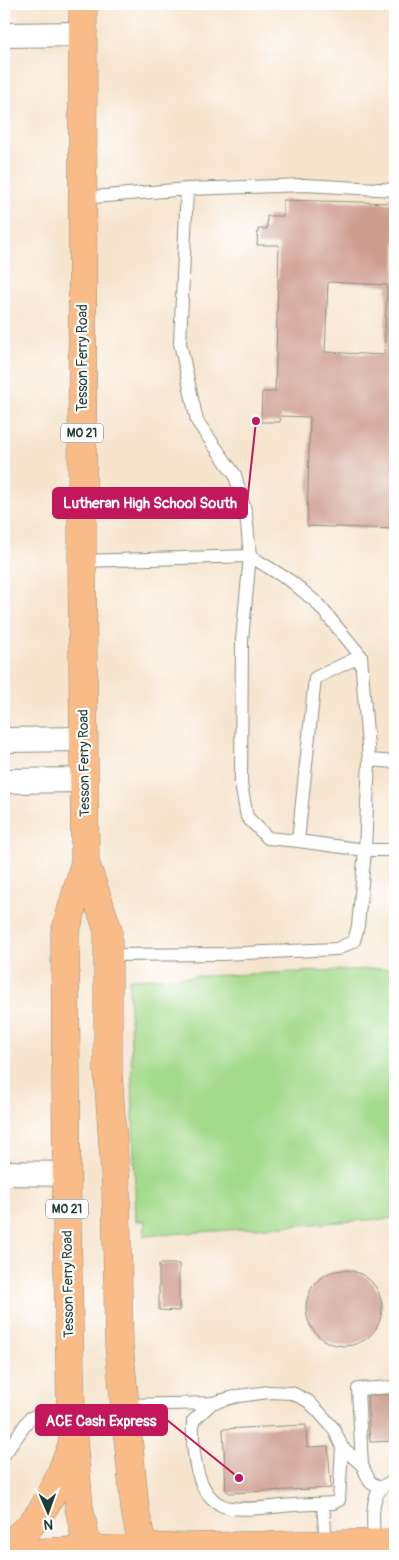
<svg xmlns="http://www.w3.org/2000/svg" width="399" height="1560" font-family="Pangolin,sans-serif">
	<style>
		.green { fill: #a4da8c; stroke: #628c60 }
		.building { fill: #ce9d8f; fill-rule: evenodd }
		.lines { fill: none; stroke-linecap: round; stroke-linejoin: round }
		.lane-casing { stroke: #8a9080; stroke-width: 14 }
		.street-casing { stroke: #8a9080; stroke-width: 26 }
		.primary-casing { stroke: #8a9080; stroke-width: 29 }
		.lane { stroke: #fff; stroke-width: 12 }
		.street { stroke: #fff; stroke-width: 24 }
		.primary { stroke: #f9bc89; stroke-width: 28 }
		.labels { text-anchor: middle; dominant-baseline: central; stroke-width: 4.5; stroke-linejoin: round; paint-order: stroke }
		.shield { fill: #fff; stroke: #627771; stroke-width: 1 }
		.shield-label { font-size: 12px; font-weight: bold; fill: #1f3d34 }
		.street-label { font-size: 14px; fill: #1f3d34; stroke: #fff }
		.leader { fill: none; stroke: #c2185b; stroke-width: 2 }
		.callout-dot { fill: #c2185b; stroke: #fff; stroke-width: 2 }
		.callout { fill: #c2185b; stroke: #c2185b; stroke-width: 2 }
		.callout-label { font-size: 15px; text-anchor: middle; font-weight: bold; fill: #fff }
	</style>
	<rect width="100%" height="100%" fill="#fff"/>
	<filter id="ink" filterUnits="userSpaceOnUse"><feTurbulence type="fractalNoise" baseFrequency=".02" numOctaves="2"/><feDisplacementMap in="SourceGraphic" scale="10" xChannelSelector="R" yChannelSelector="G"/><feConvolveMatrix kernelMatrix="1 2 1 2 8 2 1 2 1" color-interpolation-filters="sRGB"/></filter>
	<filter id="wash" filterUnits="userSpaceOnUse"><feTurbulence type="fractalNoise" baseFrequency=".0096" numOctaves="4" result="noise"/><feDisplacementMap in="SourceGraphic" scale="20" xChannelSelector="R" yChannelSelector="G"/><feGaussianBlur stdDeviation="1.12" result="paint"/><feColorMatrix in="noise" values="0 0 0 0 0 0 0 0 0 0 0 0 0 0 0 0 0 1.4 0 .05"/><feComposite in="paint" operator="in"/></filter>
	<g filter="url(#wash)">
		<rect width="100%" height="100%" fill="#f6e4cd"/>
		<path class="green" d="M 395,968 L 395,1218 L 144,1236 L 145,1221 L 136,1221 L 129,979 Z"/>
		<g id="blocks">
			<path class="building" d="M 283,200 L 395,203 L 395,529 L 307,526 L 310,417 L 281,416 L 280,422 L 261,422 L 262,392 L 275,392 L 279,245 L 257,245 L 258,229 L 267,229 L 267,216 L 283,216 ZM 328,282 L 387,285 L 384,355 L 325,352 Z
				M 159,1264 L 179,1264 L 179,1311 L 159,1310 Z
				M306 1308a38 38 0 1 1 76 0a38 38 0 1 1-76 0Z
				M 395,1394 L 395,1441 L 370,1442 L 367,1395 Z
				M 306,1425 L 307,1447 L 328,1446 L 331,1488 L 229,1493 L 226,1490 L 223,1429 Z"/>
		</g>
	</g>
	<g filter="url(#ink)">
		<use href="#blocks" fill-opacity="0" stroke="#8a9080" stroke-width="1"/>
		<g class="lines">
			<defs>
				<path id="lane" d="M 82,198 L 187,189 L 305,185 L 395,190
					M 82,561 L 250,556 L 292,582 L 317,603 L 361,656 L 315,678 L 298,841 L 268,838 L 247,817 L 241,784 L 242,640 L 250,556 L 246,514 L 235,475 L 197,421 L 180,343 L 187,189
					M 361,656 L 369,760 L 395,762
					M 298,841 L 365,850 L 395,850
					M 108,955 L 222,954 L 337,949 L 354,941 L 358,926 L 365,850 L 369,760
					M 125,1405 L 212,1403
					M 342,1447 L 339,1500 L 333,1503 C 320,1504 307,1504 294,1505 C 277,1506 235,1513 221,1505 C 194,1491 192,1447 193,1421 L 212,1403 L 238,1396 L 269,1392 L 292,1393 L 308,1401 L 319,1412 L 334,1429 L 342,1447 L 362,1465
					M 4,1455 L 30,1418 L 40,1414 L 71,1417
					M 380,1489 L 370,1482 L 362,1465 L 358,1389 L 395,1387
					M 323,1504 L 326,1545
					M 374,1544 C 374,1522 366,1487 395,1481"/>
				<path id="street" d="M 4,35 L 83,34
					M 4,740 L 84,739
					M 4,781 L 84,780
					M 4,1173 L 67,1174"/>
				<path id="primary" d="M 83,4 L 82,561 L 85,862 L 65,933 L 67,1226 L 71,1417 L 79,1507 L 89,1556
					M 85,862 L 108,930 L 108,1073 L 116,1187 L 119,1345 L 135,1509 L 144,1556
					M 4,1548 C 14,1540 25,1532 33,1522 C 51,1501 61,1474 71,1448
					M 4,1554 L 141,1548 L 395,1543"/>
			</defs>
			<use href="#lane" class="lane-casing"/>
			<use href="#street" class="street-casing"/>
			<use href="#primary" class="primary-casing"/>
			<use href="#lane" class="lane"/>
			<use href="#street" class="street"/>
			<use href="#primary" class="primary"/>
		</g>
	</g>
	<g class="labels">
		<g class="shield">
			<rect x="61" y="423.5" width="42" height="19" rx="4"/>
			<rect x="46" y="1199.5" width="42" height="19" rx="4"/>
		</g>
		<g class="shield-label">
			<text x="82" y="433">MO 21</text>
			<text x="67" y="1209">MO 21</text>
		</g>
		<g class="street-label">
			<text transform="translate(82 358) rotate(-90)">Tesson Ferry Road</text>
			<text transform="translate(84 763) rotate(-91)">Tesson Ferry Road</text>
			<text transform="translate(68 1284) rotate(-91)">Tesson Ferry Road</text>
		</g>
	</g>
	<path class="leader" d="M256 421L247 503M239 1478L167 1420"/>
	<g class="callout-dot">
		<circle cx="256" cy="421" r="5"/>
		<circle cx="239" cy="1478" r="5"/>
	</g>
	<g class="callout">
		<rect x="53" y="488" width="194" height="30" rx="5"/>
		<rect x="36" y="1405" width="131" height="30" rx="5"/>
	</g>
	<g class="callout-label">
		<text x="150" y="508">Lutheran High School South</text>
		<text x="101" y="1426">ACE Cash Express</text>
	</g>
	<rect width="399" height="1560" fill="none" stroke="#fff" stroke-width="20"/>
	<g transform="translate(48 1512) rotate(178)" stroke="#ffffff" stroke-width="4" paint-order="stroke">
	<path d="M0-4L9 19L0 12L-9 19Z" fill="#1f3d34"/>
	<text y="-8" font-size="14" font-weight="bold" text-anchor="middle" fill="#1f3d34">N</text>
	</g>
</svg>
